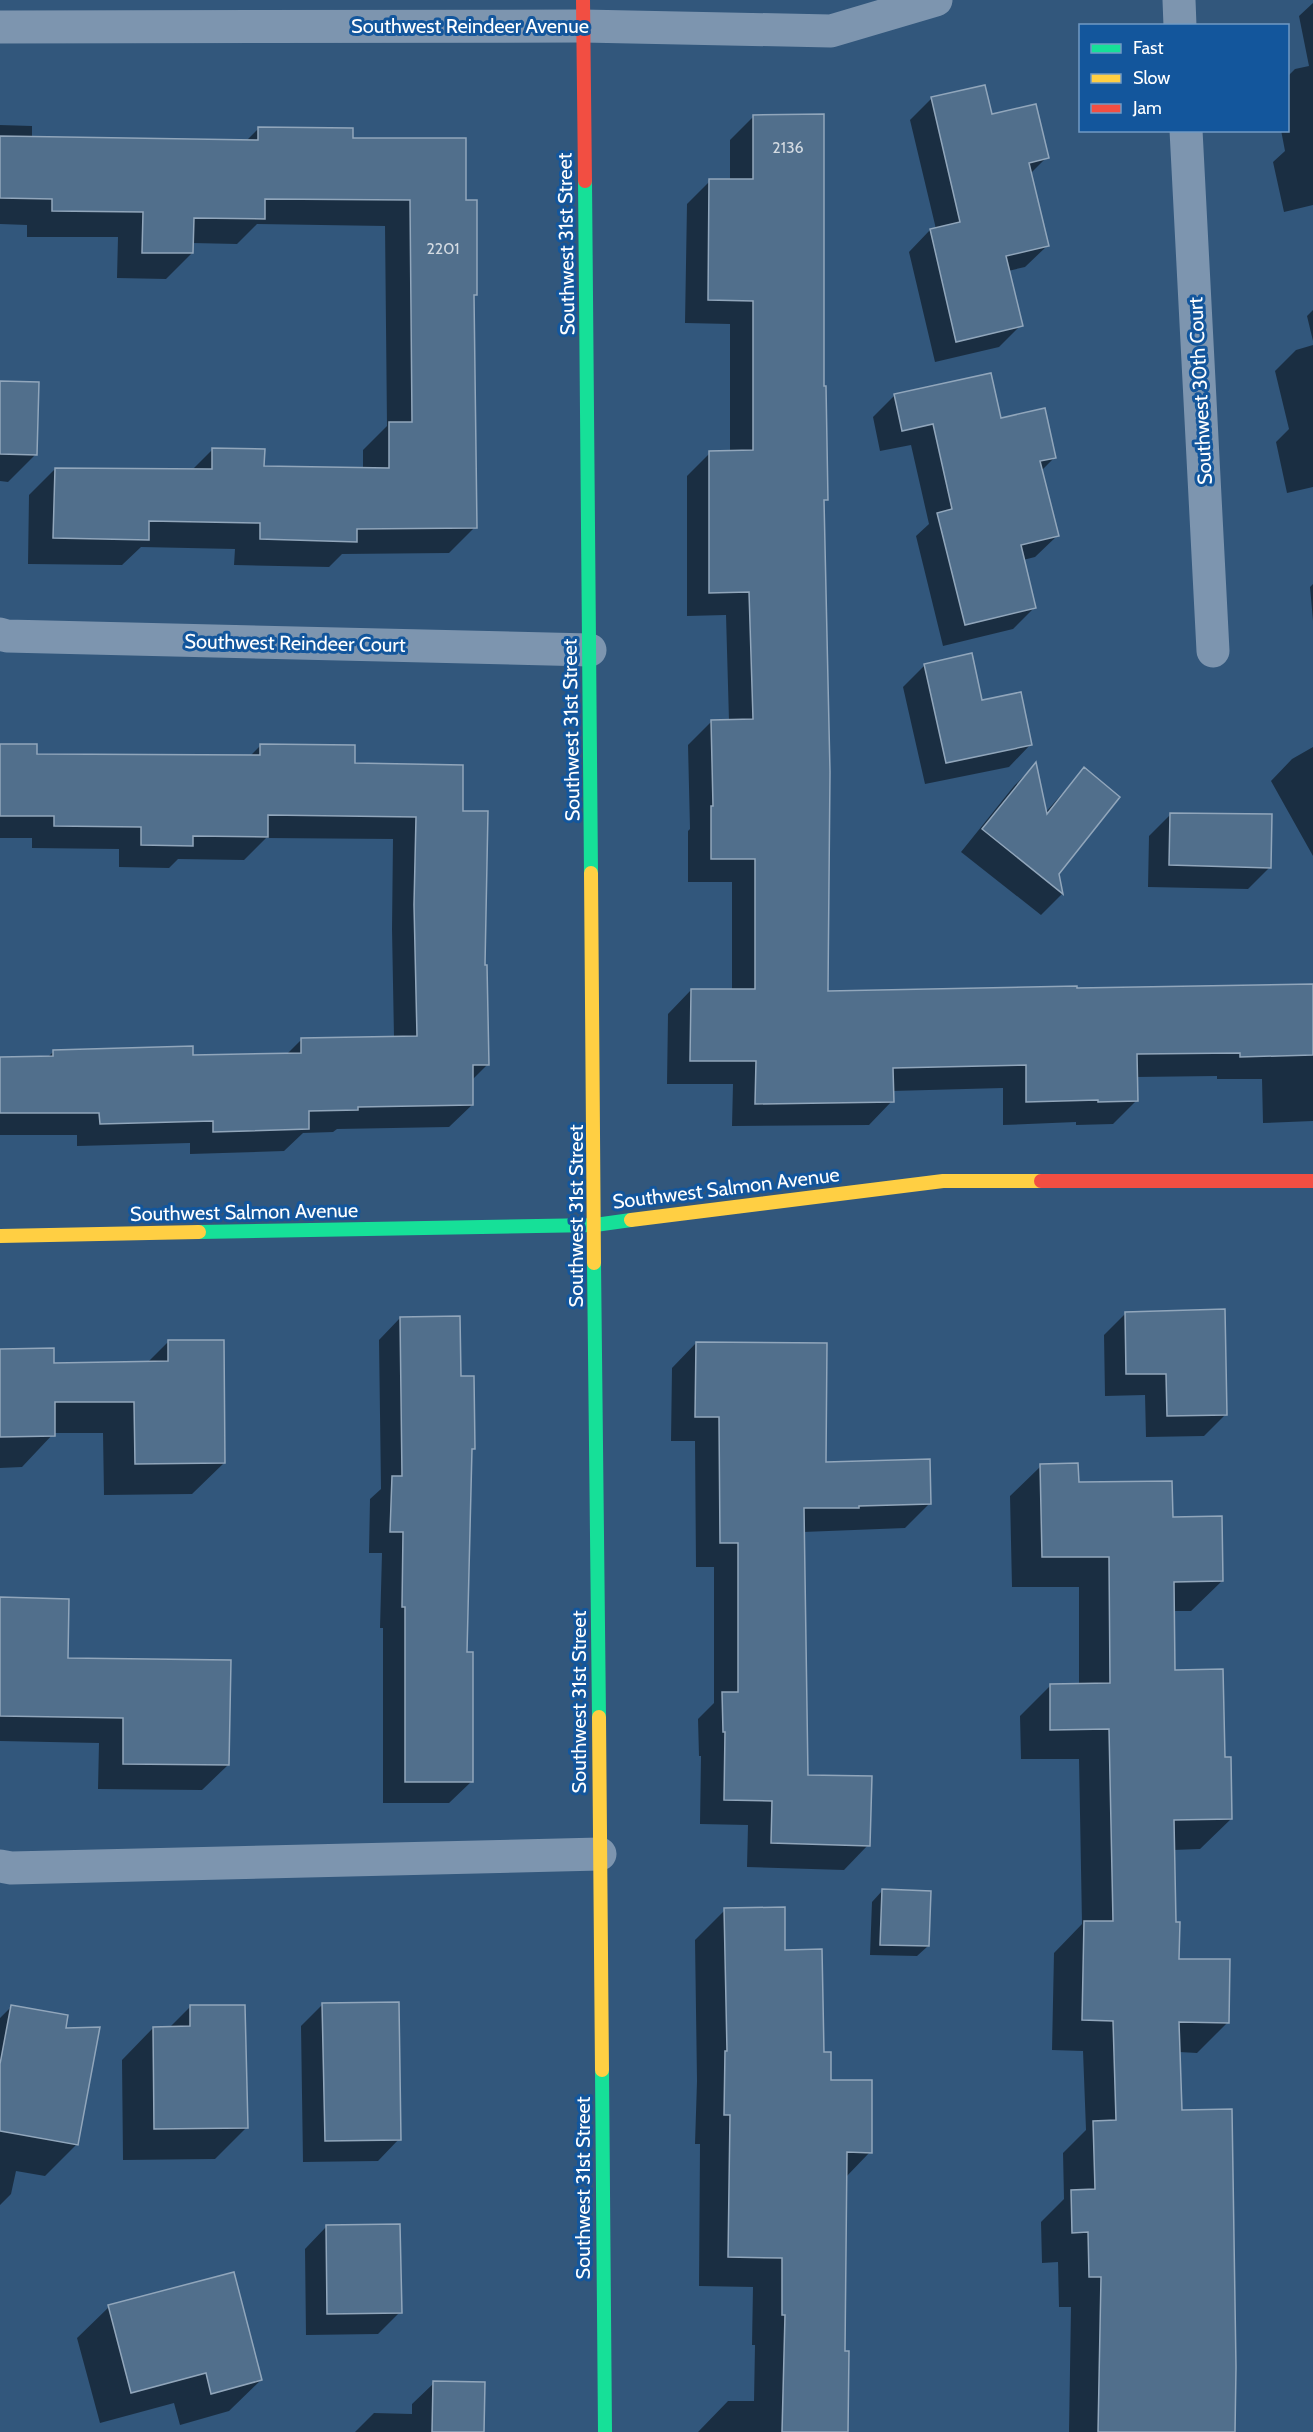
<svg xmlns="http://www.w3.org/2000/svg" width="1313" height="2432" font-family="Cabin,sans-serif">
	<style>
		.shadow { fill: #0007 }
		.building { fill: #516f8c; stroke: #91a6bb; stroke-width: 1.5 }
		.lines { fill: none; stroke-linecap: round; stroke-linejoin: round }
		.street { stroke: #7d95af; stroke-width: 33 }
		.fast { stroke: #16e098; stroke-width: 14 }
		.slow { stroke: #ffcf43; stroke-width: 14 }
		.jam { stroke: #f24e42; stroke-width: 14 }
		.labels { text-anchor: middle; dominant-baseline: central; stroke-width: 6; stroke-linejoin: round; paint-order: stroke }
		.number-label { font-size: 16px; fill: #d4dbe2 }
		.street-label { font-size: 20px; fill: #fff; stroke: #13569c }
	</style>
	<rect width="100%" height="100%" fill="#32577c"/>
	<path class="shadow" d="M 1313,3 L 1313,205 L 1284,212 L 1273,162 L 1285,151 L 1281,130 L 1288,130 L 1288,76 L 1295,69 L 1309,66 L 1299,16 Z
		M 932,98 L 991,116 L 1047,157 L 1030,174 L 1047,246 L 1025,267 L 1008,271 L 1021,325 L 999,347 L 935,362 L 909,252 L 930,230 L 936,229 L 910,120 Z
		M 753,117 L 823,388 L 826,499 L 822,503 L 826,992 L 1313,985 L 1313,1121 L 1263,1123 L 1262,1079 L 1217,1079 L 1217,1076 L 1136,1077 L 1137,1100 L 1113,1124 L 1076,1125 L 1076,1122 L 1003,1125 L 1003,1088 L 892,1091 L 892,1101 L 869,1125 L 732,1126 L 733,1084 L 667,1084 L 668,1014 L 691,990 L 732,991 L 732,882 L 688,882 L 688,831 L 690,829 L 688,745 L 712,721 L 729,721 L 726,615 L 687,616 L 687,476 L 710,453 L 730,452 L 730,324 L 685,323 L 687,204 L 710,181 L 730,181 L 730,140 Z
		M 0,125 L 32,126 L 32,138 L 246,141 L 258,129 L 351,140 L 465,201 L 475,295 L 473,297 L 475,527 L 449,553 L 342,554 L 329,567 L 234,565 L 235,549 L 141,547 L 122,565 L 28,564 L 29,495 L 55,469 L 191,471 L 213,449 L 263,467 L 363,469 L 363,450 L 387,426 L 385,226 L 257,224 L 237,244 L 192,243 L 192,253 L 166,279 L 117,278 L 118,237 L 27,237 L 27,225 L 0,224 Z
		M 1313,310 L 1313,341 L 1307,316 Z
		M 1313,345 L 1313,487 L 1287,493 L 1276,442 L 1289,429 L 1275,371 L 1296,350 Z
		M 990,375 L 1000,420 L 1055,457 L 1041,471 L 1057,536 L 1035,557 L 1023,560 L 1035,607 L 1013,629 L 943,646 L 916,536 L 929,524 L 911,445 L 880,451 L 873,417 L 894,396 Z
		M 0,383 L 35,455 L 8,482 L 0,481 Z
		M 1313,584 L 1313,621 L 1310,587 Z
		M 925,665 L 981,702 L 1030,745 L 1009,767 L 925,784 L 903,687 Z
		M 0,745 L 36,756 L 249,757 L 261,745 L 354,765 L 461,813 L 484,967 L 488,1064 L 471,1081 L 472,1105 L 449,1127 L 337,1129 L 333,1132 L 303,1133 L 284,1151 L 190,1154 L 190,1143 L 77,1146 L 77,1135 L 0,1135 L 0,1058 L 47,1058 L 54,1051 L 191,1057 L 286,1055 L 302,1039 L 394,1038 L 392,929 L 393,839 L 266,838 L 244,860 L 178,859 L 169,868 L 119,867 L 119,849 L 32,848 L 32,838 L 0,838 Z
		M 1313,747 L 1313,856 L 1271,781 L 1292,759 Z
		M 1035,765 L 1045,813 L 1084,769 L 1058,874 L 1062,894 L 1041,915 L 961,852 L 1014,786 Z
		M 1171,814 L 1270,867 L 1248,889 L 1148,887 L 1149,836 Z
		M 1126,1313 L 1226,1414 L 1204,1436 L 1146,1437 L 1145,1395 L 1105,1396 L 1104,1335 Z
		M 400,1318 L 459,1378 L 473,1448 L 470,1452 L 465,1654 L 471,1782 L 449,1803 L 383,1803 L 383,1628 L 380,1628 L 382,1553 L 369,1553 L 370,1499 L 381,1489 L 379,1340 Z
		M 169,1341 L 224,1463 L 192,1494 L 104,1495 L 103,1433 L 54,1433 L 22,1467 L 0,1468 L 0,1351 L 53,1365 L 147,1363 Z
		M 696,1343 L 824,1463 L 930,1503 L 905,1528 L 803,1532 L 806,1776 L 868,1845 L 844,1870 L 747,1867 L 748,1825 L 700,1824 L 701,1756 L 699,1756 L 698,1719 L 714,1703 L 714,1567 L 696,1567 L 695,1441 L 671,1441 L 672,1368 Z
		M 1041,1466 L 1077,1484 L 1172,1519 L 1222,1581 L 1191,1611 L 1173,1611 L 1173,1672 L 1223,1758 L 1231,1819 L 1200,1849 L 1173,1850 L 1177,1960 L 1228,2022 L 1197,2053 L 1179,2052 L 1180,2112 L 1233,2432 L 1069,2432 L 1071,2307 L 1059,2307 L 1058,2262 L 1042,2263 L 1041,2222 L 1064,2199 L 1063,2153 L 1086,2130 L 1083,2051 L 1052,2050 L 1054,1953 L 1082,1924 L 1079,1759 L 1021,1759 L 1020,1716 L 1050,1686 L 1079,1685 L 1079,1587 L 1012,1587 L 1010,1496 Z
		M 0,1598 L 67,1660 L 228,1765 L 202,1790 L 98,1789 L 99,1743 L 0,1741 Z
		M 882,1891 L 928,1946 L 917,1956 L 870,1955 L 872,1902 Z
		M 725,1910 L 784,1952 L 822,2053 L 830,2081 L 870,2152 L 845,2178 L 843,2352 L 846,2432 L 698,2432 L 728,2401 L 754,2401 L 755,2345 L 752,2345 L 753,2287 L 699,2286 L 700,2144 L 695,2144 L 697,2081 L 695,1940 Z
		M 323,2004 L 399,2139 L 378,2161 L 303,2162 L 301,2026 Z
		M 12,2006 L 64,2030 L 98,2029 L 76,2145 L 45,2176 L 16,2171 L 11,2194 L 0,2205 L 0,2018 Z
		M 190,2007 L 246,2128 L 215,2159 L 123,2160 L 122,2060 L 153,2028 L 169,2028 Z
		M 326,2227 L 400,2312 L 378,2334 L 306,2335 L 305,2249 Z
		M 109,2307 L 261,2380 L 229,2411 L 180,2425 L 174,2403 L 100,2423 L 77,2338 Z
		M 434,2383 L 483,2432 L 355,2432 L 374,2413 L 412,2414 L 412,2404 Z"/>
	<path class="building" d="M 985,85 L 992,114 L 1036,104 L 1049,158 L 1029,163 L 1049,246 L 1006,256 L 1023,326 L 956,342 L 930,229 L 960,222 L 931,97 Z
		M 824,114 L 824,386 L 826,386 L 828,500 L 824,500 L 830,772 L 828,991 L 1077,986 L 1077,988 L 1313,984 L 1313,1055 L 1240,1057 L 1240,1053 L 1137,1054 L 1138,1101 L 1098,1102 L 1098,1100 L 1026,1102 L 1026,1065 L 893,1068 L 894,1102 L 755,1104 L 756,1061 L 690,1061 L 691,989 L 755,989 L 755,859 L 711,859 L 711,806 L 713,806 L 711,720 L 753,719 L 749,592 L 709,593 L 709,451 L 753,450 L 753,301 L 708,300 L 709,179 L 753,179 L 753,115 Z
		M 258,127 L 353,128 L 353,138 L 466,138 L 466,200 L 477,200 L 477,295 L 474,295 L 477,528 L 357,529 L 357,542 L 260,539 L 260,523 L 149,521 L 149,540 L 53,538 L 55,468 L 212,469 L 212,448 L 265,449 L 264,466 L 389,468 L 389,422 L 412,422 L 410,200 L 265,199 L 265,219 L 194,218 L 193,253 L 142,253 L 143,212 L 52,211 L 52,199 L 0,198 L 0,136 L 258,140 Z
		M 991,373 L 1001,418 L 1045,408 L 1056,458 L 1040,461 L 1059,536 L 1021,545 L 1036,608 L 965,625 L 937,513 L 952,509 L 933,424 L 902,431 L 894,394 Z
		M 0,381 L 39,382 L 37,455 L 0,454 Z
		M 972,653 L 982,700 L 1021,692 L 1032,745 L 946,763 L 924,664 Z
		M 0,744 L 37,744 L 37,754 L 260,755 L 260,744 L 355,745 L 355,763 L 463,765 L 463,811 L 488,811 L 485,965 L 487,965 L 489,1065 L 473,1065 L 473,1105 L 358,1107 L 358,1110 L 309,1111 L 309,1129 L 213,1132 L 213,1121 L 100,1124 L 99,1113 L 0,1113 L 0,1057 L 53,1056 L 53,1050 L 193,1046 L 193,1055 L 301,1053 L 301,1038 L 417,1036 L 414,905 L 416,817 L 268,815 L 268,837 L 193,836 L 193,846 L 141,845 L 141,827 L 54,826 L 54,816 L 0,816 Z
		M 1036,762 L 1047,814 L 1084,767 L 1120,797 L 1059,874 L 1063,894 L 982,829 Z
		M 1170,813 L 1272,814 L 1271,868 L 1169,865 Z
		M 1225,1309 L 1227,1415 L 1167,1416 L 1166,1374 L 1126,1374 L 1125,1312 Z
		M 460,1316 L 461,1376 L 474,1376 L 475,1449 L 472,1449 L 467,1652 L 473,1652 L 473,1782 L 405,1782 L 405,1607 L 402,1607 L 403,1532 L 390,1532 L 392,1476 L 402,1476 L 400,1317 Z
		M 168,1340 L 224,1340 L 225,1463 L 135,1464 L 134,1402 L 55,1402 L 55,1436 L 0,1437 L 0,1349 L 54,1348 L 54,1363 L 168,1361 Z
		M 696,1342 L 827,1343 L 826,1462 L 930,1459 L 931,1504 L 859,1506 L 859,1508 L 804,1508 L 808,1775 L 872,1776 L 870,1846 L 771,1843 L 772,1801 L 724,1800 L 725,1732 L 723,1732 L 722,1692 L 738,1692 L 738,1543 L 720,1543 L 719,1417 L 695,1417 Z
		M 1078,1463 L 1079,1482 L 1172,1481 L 1173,1517 L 1222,1516 L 1223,1581 L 1174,1582 L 1175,1670 L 1223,1669 L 1225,1757 L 1231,1757 L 1232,1819 L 1174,1820 L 1176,1922 L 1180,1922 L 1179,1959 L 1230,1959 L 1229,2023 L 1179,2022 L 1182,2110 L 1232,2109 L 1236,2367 L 1235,2432 L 1098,2432 L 1101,2277 L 1089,2277 L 1088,2232 L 1072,2233 L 1071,2190 L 1095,2189 L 1093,2121 L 1116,2120 L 1113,2021 L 1082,2020 L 1084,1921 L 1113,1921 L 1109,1729 L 1050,1730 L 1050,1684 L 1110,1683 L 1109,1557 L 1042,1557 L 1040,1464 Z
		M 0,1597 L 69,1599 L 68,1658 L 231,1660 L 229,1765 L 123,1764 L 123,1718 L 0,1716 Z
		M 882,1889 L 931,1891 L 929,1946 L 880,1945 Z
		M 785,1907 L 785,1950 L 822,1949 L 824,2052 L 831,2052 L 831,2080 L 872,2080 L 872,2153 L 847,2152 L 845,2351 L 849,2351 L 848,2432 L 782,2432 L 785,2315 L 782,2315 L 782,2258 L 728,2257 L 730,2115 L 724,2115 L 725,2051 L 727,2051 L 724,1908 Z
		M 399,2002 L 401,2140 L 325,2141 L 322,2003 Z
		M 11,2005 L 68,2015 L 66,2028 L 100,2027 L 78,2145 L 0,2131 L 0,2064 Z
		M 190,2005 L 245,2005 L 248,2128 L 154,2129 L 153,2027 L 190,2026 Z
		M 400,2224 L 402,2313 L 327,2314 L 326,2225 Z
		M 234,2272 L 262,2380 L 211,2394 L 206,2373 L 131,2393 L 108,2305 Z
		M 433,2381 L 485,2382 L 484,2432 L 432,2432 Z"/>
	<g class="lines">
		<path class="street" d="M 1179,0 L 1180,26
			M 0,27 L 583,26 L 831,31 L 936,0
			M 1186,130 L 1213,651
			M 0,634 L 7,636 L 590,650
			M 0,1866 L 11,1868 L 600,1854"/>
		<path class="fast" d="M 585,181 L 591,873
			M 199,1232 L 595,1225 L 631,1220
			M 594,1263 L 599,1717
			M 602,2070 L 605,2432"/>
		<path class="slow" d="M 591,873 L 594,1263
			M 631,1220 L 943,1181 L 1041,1181
			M 0,1236 L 199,1232
			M 599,1717 L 602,2070"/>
		<path class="jam" d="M 583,0 L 585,181
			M 1041,1181 L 1313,1181"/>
	</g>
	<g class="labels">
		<g class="number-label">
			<text x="788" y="147">2136</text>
			<text x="443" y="248">2201</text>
		</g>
		<g class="street-label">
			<text x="470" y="26">Southwest Reindeer Avenue</text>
			<text transform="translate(566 244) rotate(-91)">Southwest 31st Street</text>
			<text transform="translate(1200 391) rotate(-93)">Southwest 30th Court</text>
			<text transform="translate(295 643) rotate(1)">Southwest Reindeer Court</text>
			<text transform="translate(571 730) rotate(-91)">Southwest 31st Street</text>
			<text transform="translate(726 1188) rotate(-7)">Southwest Salmon Avenue</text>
			<text transform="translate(244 1212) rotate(-1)">Southwest Salmon Avenue</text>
			<text transform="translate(576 1216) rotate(-90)">Southwest 31st Street</text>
			<text transform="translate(579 1702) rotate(-90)">Southwest 31st Street</text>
			<text transform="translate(583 2188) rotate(-90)">Southwest 31st Street</text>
		</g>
	</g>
	<rect x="1079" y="24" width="210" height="108" fill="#13569c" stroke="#719ac4" stroke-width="1.5"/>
	<rect x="1091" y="44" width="30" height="9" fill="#16e098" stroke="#719ac4" stroke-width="1.5"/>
	<text x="1133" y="54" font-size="18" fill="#ffffff">Fast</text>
	<rect x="1091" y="74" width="30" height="9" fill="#ffcf43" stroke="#719ac4" stroke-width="1.5"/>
	<text x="1133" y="84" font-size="18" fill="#ffffff">Slow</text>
	<rect x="1091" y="104" width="30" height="9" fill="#f24e42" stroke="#719ac4" stroke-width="1.5"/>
	<text x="1133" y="114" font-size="18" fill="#ffffff">Jam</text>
</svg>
